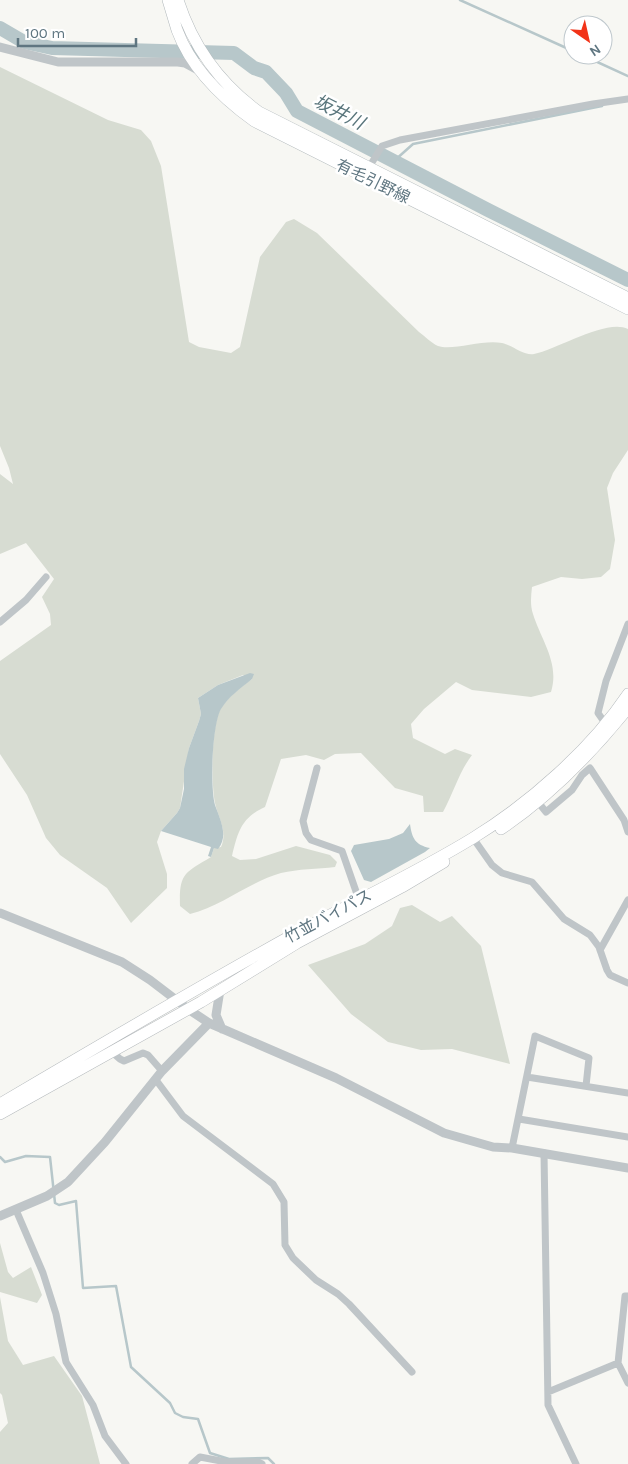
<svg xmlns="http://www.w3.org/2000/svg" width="628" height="1464" font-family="Karla,'Noto Sans JP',sans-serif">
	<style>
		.green { fill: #d7dcd2 }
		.water { fill: #b7c7ca }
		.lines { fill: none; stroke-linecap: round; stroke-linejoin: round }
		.stream { stroke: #b7c7ca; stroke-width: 2.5 }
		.river { stroke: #b7c7ca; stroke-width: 14 }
		.primary-casing { stroke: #b2b9bc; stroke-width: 12 }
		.trunk-casing { stroke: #b4b9bc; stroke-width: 12 }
		.minor { stroke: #bfc5c8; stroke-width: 7 }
		.tertiary { stroke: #bfc5c8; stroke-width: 9 }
		.primary { stroke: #fff; stroke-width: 11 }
		.trunk { stroke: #fff; stroke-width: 11 }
		.labels { text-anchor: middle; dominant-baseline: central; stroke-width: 5; stroke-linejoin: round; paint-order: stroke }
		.street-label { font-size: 16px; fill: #5f7681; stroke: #fff }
		.water-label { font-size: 18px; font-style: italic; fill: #5a767c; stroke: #fff }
	</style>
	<rect width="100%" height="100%" fill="#f7f7f3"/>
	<path class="green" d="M 0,67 L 108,120 L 141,130 L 151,141 L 161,166 L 189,342 L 199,347 L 231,353 L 240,347 L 260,257 L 286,222 L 294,219 L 317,233 L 419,332 C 425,336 431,343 438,346 C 453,351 483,339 502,343 C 512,345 524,356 534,354 C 558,349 607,318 628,329 L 628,450 L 613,473 L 607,488 L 615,540 L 610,569 L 601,577 L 582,579 L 561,577 L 532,587 C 531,596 530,605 533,614 C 541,640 560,663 551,692 L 531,697 L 472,690 L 456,682 L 424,709 L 411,724 L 413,738 L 445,754 L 455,749 L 472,755 C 459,772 454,792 443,812 L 424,812 L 423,796 L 395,788 L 361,753 L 335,754 L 324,760 L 306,755 L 281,759 L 265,807 C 241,818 238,832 232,856 L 240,860 L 256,859 L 296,846 L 330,855 L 337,862 L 335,867 C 318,869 298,869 281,873 C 249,882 222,906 190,914 L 180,906 C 179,874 184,873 211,857 L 214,848 L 221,847 C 228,832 218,817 215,803 C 211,783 211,725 221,708 C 228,697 241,687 252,679 L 243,675 L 218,685 L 198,698 L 201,714 L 199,721 L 189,748 L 180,808 L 177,813 L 161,831 L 157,842 L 167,874 L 167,888 L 131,923 L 107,888 L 60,855 L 46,838 L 27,795 L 0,754 L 0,661 L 51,625 L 50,614 L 42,597 L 54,579 L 26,543 L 0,554 L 0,474 L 13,484 L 9,468 L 0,446 Z
		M 412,905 L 440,922 L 452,916 L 481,946 L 510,1064 L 452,1049 L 421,1050 L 388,1042 L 351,1014 L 308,965 L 365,944 L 392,926 L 400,908 Z
		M 0,1243 L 8,1272 L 13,1278 L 31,1267 L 42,1295 L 37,1303 L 0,1292 Z
		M 0,1297 L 8,1341 L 23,1365 L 54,1356 L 82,1396 L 100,1464 L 0,1464 L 0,1432 L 8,1423 L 2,1395 L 0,1393 Z"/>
	<path class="water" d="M 250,673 L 254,674 L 252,679 C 241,688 228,697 221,709 C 212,725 210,787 215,805 C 220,819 229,836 218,849 L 214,848 L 211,857 L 208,856 L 211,847 L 161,831 L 177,813 L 180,808 L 184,789 L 184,769 L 189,748 L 199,721 L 201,714 L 198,698 L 218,685 Z
		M 410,824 C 412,838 415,845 430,848 L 425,852 L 371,882 L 364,880 L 351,851 L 354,845 L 389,839 L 403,833 Z"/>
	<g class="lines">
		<path class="stream" d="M 460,0 L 573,51
			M 582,55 L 628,76
			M 394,161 L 413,144 L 602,106
			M 0,1157 L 5,1162 L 26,1156 L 50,1157 L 55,1203 L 59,1205 L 76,1201 L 83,1288 L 116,1286 L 131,1367 L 170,1403 L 175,1413 L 183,1417 L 198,1419 L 210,1453 L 229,1459 L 268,1458 L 274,1464"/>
		<path class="river" d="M 0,28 L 24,42 L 52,48 L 234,53 L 254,68 L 266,72 L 286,93 L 297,111 L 488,210 L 628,280"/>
		<defs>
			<path id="primary" d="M 168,0 C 171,10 174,20 177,30 C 191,68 222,98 254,121 L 628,309
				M 178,0 C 193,47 219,83 259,112 L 628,298"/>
			<path id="trunk" d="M 501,829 C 550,796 591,754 628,708
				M 0,1104 C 98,1046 197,988 296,933 C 355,901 416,873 473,838 C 530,803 591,749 628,694
				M 0,1114 L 201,1002 L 297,943 L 402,887 L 444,862"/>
		</defs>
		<use href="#primary" class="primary-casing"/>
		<use href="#trunk" class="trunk-casing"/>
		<path class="minor" d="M 368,169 L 382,146 L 400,140 L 593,104 L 628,99
			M 0,622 L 26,600 L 46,577
			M 605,723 L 598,713 L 606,681 L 628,624
			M 317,768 L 303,821 L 306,833 L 311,840 L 342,851 L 359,900
			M 538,802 L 546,812 L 572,790 L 582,775 L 590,768 L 624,820 L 628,832
			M 473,838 L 492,865 L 502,873 L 532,882 L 564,919 L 590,935 L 599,947 L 607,970 L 610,975 L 628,983
			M 600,950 L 628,900
			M 112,1052 L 120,1059 L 124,1061 L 143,1053 L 148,1055 L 162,1071
			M 527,1077 L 628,1093
			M 156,1080 L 183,1116 L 273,1184 L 284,1202 L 285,1245 L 293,1258 L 316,1280 L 338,1294 L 349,1304 L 412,1372
			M 519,1119 L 628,1137
			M 512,1148 L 535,1036 L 589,1058 L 586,1086
			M 544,1153 L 548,1405 L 576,1464
			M 16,1210 L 43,1273 L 56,1314 L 66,1362 L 93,1405 L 105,1436 L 126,1464
			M 628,1296 L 625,1296 L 618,1363 L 628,1383
			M 548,1392 L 618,1363
			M 192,1464 L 200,1457 L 226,1462 L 258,1462 L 262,1464"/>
		<path class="tertiary" d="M 0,47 L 58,62 L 178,62 L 185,63 L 198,70
			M 0,913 L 122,962 L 150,980 L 188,1009 L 209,1023 L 336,1078 L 444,1133 L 493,1147 L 512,1148 L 628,1168
			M 220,990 L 216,1015 L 222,1029
			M 0,1216 L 47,1196 L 68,1182 L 105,1142 L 162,1071 L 209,1023"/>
		<use href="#primary" class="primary"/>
		<use href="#trunk" class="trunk"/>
	</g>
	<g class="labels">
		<g class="street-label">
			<text transform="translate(373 181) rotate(26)">有毛引野線</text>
			<text transform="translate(328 916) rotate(-28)">竹並バイパス</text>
		</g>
		<g class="water-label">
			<text transform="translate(339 112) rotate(27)">坂井川</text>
		</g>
	</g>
	<g transform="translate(588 40) rotate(146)"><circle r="24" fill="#ffffff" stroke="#bfc8cd"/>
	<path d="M0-4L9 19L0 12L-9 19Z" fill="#f23318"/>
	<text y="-8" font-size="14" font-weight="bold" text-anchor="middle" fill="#5f7681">N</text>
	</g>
	<path d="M18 38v8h118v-8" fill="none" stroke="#5f7681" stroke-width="2.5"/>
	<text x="25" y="38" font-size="15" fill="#5f7681" stroke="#ffffff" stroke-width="4" paint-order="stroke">100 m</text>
</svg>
